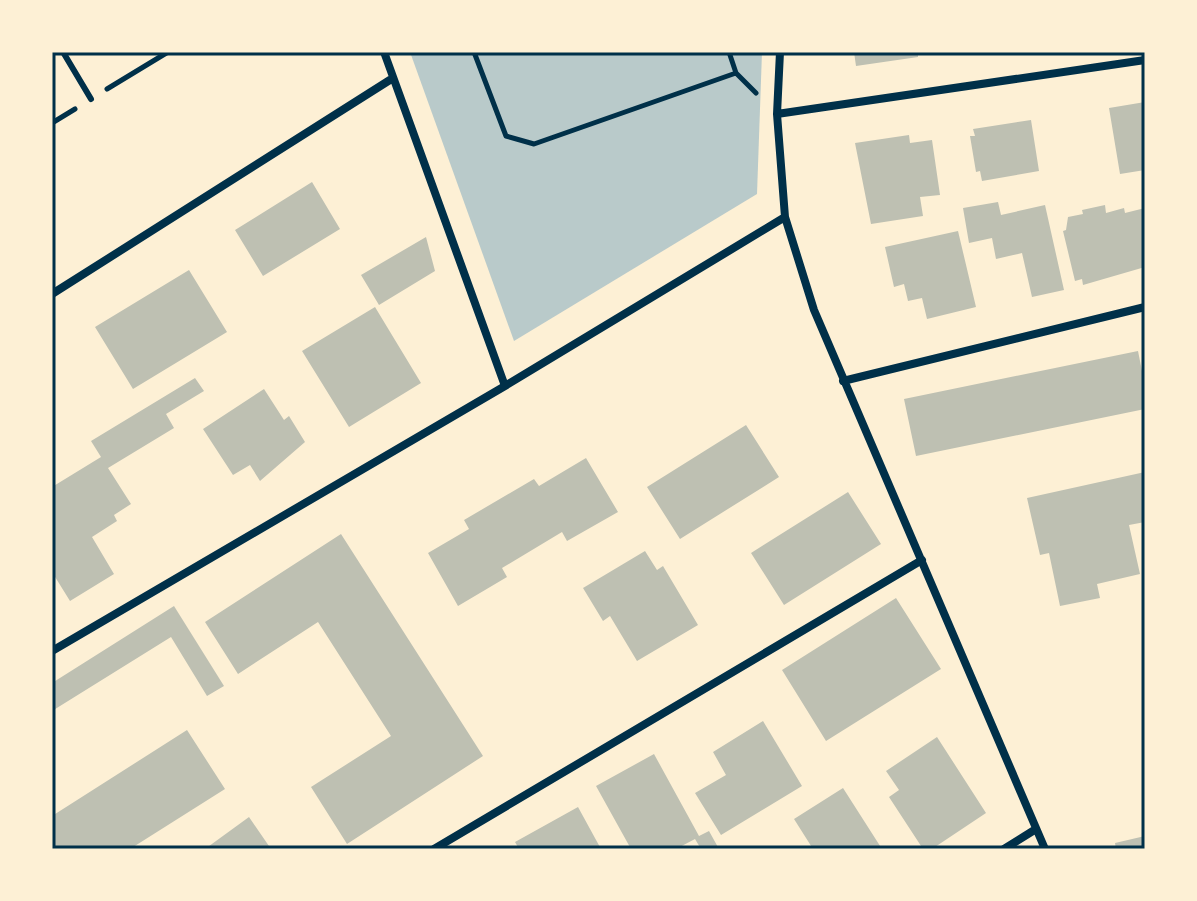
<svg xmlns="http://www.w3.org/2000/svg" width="1197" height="901" font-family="Lato,sans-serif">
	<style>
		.green { fill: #b9caca }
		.building { fill: #bec0b2 }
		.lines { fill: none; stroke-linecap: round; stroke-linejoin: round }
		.path { stroke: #003049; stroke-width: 5 }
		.service { stroke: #003049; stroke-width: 6 }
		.minor { stroke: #003049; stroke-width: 8 }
		.neatline { fill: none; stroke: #003049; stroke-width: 3 }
	</style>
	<rect width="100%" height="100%" fill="#fdf0d5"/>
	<path class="green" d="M 410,52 L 762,52 L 757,194 L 514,341 Z"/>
	<path class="building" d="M 854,52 L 918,52 L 918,57 L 856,66 Z
		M 1145,102 L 1145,170 L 1120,174 L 1109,108 Z
		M 1031,120 L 1039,171 L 982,181 L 980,171 L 976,172 L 970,136 L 975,136 L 973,129 Z
		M 909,135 L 910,143 L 932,140 L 940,195 L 920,197 L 923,216 L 871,224 L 855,143 Z
		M 312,182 L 340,229 L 263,276 L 235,230 Z
		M 998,202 L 1001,215 L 1045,205 L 1064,290 L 1032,297 L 1022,253 L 996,259 L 992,238 L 969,243 L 963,208 Z
		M 1105,205 L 1106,213 L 1124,208 L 1125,213 L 1145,208 L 1145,267 L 1083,285 L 1082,279 L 1075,281 L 1063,231 L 1066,230 L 1068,217 L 1083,214 L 1082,210 Z
		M 958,231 L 976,307 L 927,319 L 922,298 L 908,301 L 904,284 L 894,287 L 885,247 Z
		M 426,237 L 435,271 L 379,305 L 361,275 Z
		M 189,270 L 227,332 L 133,389 L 95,327 Z
		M 375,307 L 421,383 L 349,427 L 302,351 Z
		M 1138,351 L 1145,386 L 1145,409 L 916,456 L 904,399 Z
		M 195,378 L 204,391 L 166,414 L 174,428 L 108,468 L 131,504 L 114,515 L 117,521 L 92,537 L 114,574 L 70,601 L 52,572 L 52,487 L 101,457 L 91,441 Z
		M 264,389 L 284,420 L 289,416 L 305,442 L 260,481 L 250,465 L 233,475 L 203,429 Z
		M 746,425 L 779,477 L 680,539 L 647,487 Z
		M 586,458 L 618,512 L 567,541 L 562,532 L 502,568 L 507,577 L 458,606 L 428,553 L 469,529 L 464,520 L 534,479 L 539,486 Z
		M 1145,472 L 1145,522 L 1129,525 L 1140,574 L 1097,584 L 1100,598 L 1060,606 L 1049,553 L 1040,555 L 1027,498 Z
		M 848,492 L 881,544 L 784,605 L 751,553 Z
		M 341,534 L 483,756 L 347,844 L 311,787 L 391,736 L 318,622 L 238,674 L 205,622 Z
		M 645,551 L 657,570 L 663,566 L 698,625 L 637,661 L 610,616 L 603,621 L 583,588 Z
		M 896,598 L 941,669 L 826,741 L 782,670 Z
		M 174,606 L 224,686 L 207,696 L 171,637 L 52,711 L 52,683 Z
		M 763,721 L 802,786 L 721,835 L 695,793 L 726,775 L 713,752 Z
		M 187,730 L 225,789 L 130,849 L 52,849 L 52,816 Z
		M 937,737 L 986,813 L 932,849 L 923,849 L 889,797 L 899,790 L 886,771 Z
		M 654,754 L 699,836 L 709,831 L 719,849 L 701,849 L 695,839 L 676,849 L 631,849 L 596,786 Z
		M 843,788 L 882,849 L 813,849 L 794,819 Z
		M 578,807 L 601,849 L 519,849 L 515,842 Z
		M 249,817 L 271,849 L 205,849 Z
		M 1145,836 L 1145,849 L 1116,849 L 1115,843 Z"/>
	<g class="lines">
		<path class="path" d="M 474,52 L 506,136 L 534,144 L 736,73
			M 729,52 L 736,73 L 756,93
			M 107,89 L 168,52
			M 52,123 L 75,109"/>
		<path class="service" d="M 63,52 L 91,99"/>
		<path class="minor" d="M 384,52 L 505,386
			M 780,52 L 777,114 L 785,217 L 814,310 L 1045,849
			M 777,114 L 1145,60
			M 52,294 L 393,78
			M 843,381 L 1145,307
			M 52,651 L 505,386 L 785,217
			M 434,849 L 922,560
			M 1004,849 L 1036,829"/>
	</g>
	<rect width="1197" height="901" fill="none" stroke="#fdf0d5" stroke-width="108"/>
	<rect x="54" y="54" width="1089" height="793" class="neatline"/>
</svg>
